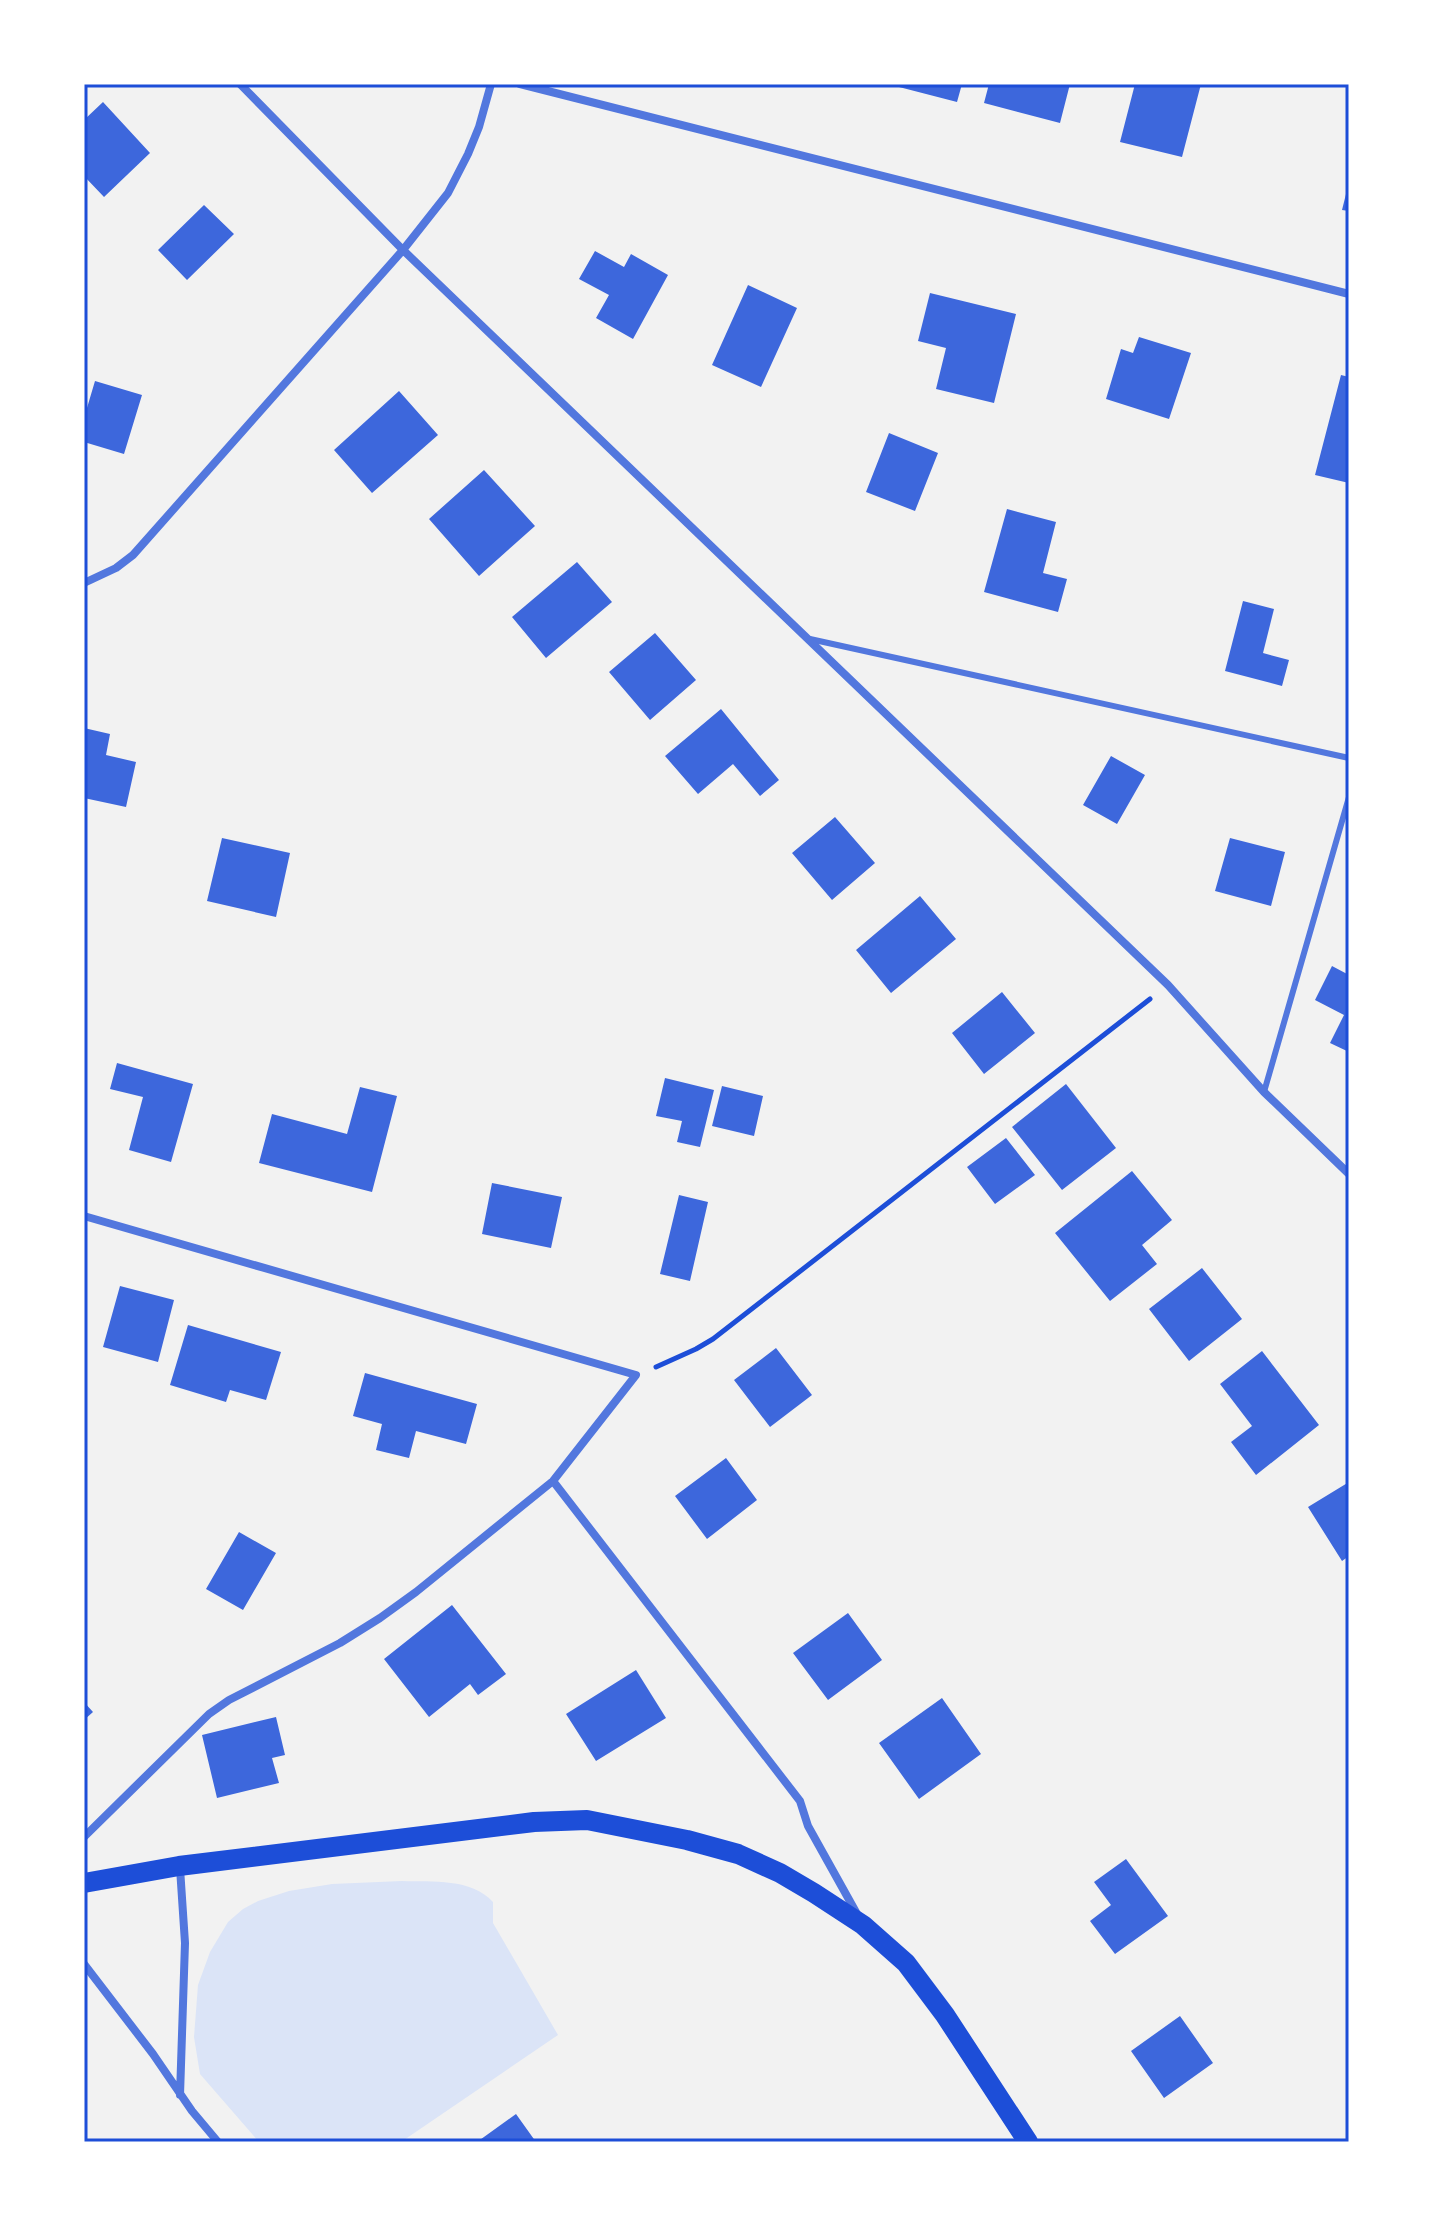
<svg xmlns="http://www.w3.org/2000/svg" width="1433" height="2226" font-family="'DejaVu Sans',sans-serif">
	<style>
		.green { fill: #dbe4f7 }
		.building { fill: #3d67dc }
		.lines { fill: none; stroke-linecap: round; stroke-linejoin: round }
		.path { stroke: #1d4ed8; stroke-width: 5 }
		.service { stroke: #5277de; stroke-width: 6 }
		.minor { stroke: #5277de; stroke-width: 8 }
		.primary { stroke: #1d4ed8; stroke-width: 20 }
		.neatline { fill: none; stroke: #1d4ed8; stroke-width: 3 }
	</style>
	<rect width="100%" height="100%" fill="#f2f2f2"/>
	<path class="green" d="M 402,1881 C 433,1882 471,1878 493,1902 L 493,1923 L 558,2035 L 401,2142 L 259,2142 L 200,2074 L 194,2037 L 198,1985 L 210,1952 L 228,1922 L 243,1909 L 258,1901 L 289,1891 L 332,1884 Z"/>
	<path class="building" d="M 900,84 L 962,84 L 957,102 L 899,87 Z
		M 989,84 L 1070,84 L 1060,123 L 984,103 Z
		M 1135,84 L 1201,84 L 1182,157 L 1120,142 Z
		M 103,102 L 150,153 L 104,197 L 84,176 L 84,120 Z
		M 1348,186 L 1349,186 L 1349,211 L 1342,210 Z
		M 204,205 L 234,234 L 187,280 L 158,250 Z
		M 595,251 L 624,267 L 631,254 L 668,275 L 633,339 L 596,318 L 609,295 L 579,279 Z
		M 748,285 L 797,308 L 761,387 L 712,365 Z
		M 930,293 L 1016,314 L 994,403 L 936,389 L 946,348 L 918,341 Z
		M 1139,337 L 1191,353 L 1169,419 L 1106,399 L 1121,349 L 1133,353 Z
		M 1341,375 L 1349,377 L 1349,483 L 1315,475 Z
		M 95,381 L 142,395 L 124,454 L 84,442 L 84,418 Z
		M 399,391 L 438,435 L 372,493 L 334,450 Z
		M 889,433 L 938,453 L 915,511 L 866,492 Z
		M 484,470 L 535,526 L 479,576 L 429,519 Z
		M 1007,509 L 1056,522 L 1043,573 L 1067,579 L 1058,612 L 984,592 Z
		M 577,562 L 612,602 L 546,658 L 512,617 Z
		M 1243,601 L 1274,609 L 1263,653 L 1289,660 L 1282,686 L 1225,671 Z
		M 655,633 L 696,680 L 650,720 L 609,672 Z
		M 721,709 L 779,780 L 760,796 L 733,764 L 698,794 L 665,756 Z
		M 84,728 L 110,734 L 106,755 L 136,762 L 126,807 L 84,798 Z
		M 1111,756 L 1145,775 L 1117,824 L 1083,805 Z
		M 835,817 L 875,863 L 832,900 L 792,853 Z
		M 222,838 L 290,853 L 276,917 L 207,901 Z
		M 1230,838 L 1285,852 L 1271,906 L 1215,891 Z
		M 920,896 L 956,939 L 891,993 L 856,950 Z
		M 1332,966 L 1349,975 L 1349,1052 L 1330,1043 L 1344,1015 L 1315,1000 Z
		M 1002,992 L 1035,1033 L 984,1074 L 952,1033 Z
		M 117,1063 L 193,1084 L 171,1162 L 129,1150 L 143,1097 L 110,1089 Z
		M 665,1078 L 714,1090 L 700,1147 L 677,1142 L 682,1121 L 656,1116 Z
		M 1066,1084 L 1116,1148 L 1062,1190 L 1012,1127 Z
		M 722,1086 L 763,1096 L 754,1136 L 712,1126 Z
		M 360,1087 L 397,1096 L 372,1192 L 259,1163 L 272,1114 L 347,1134 Z
		M 1006,1138 L 1035,1175 L 995,1204 L 967,1167 Z
		M 1132,1171 L 1172,1220 L 1142,1245 L 1157,1264 L 1110,1301 L 1055,1233 Z
		M 492,1183 L 562,1197 L 551,1248 L 482,1234 Z
		M 679,1195 L 708,1202 L 690,1281 L 660,1274 Z
		M 1202,1268 L 1242,1319 L 1189,1361 L 1149,1309 Z
		M 120,1286 L 174,1300 L 158,1362 L 103,1347 Z
		M 188,1325 L 281,1352 L 266,1400 L 230,1390 L 226,1402 L 170,1385 Z
		M 776,1348 L 812,1395 L 770,1427 L 734,1380 Z
		M 1262,1351 L 1319,1425 L 1256,1475 L 1231,1442 L 1252,1426 L 1220,1384 Z
		M 365,1373 L 477,1404 L 466,1444 L 416,1431 L 409,1458 L 376,1450 L 382,1424 L 353,1416 Z
		M 726,1458 L 757,1500 L 707,1539 L 675,1496 Z
		M 1349,1482 L 1349,1556 L 1342,1561 L 1308,1507 Z
		M 239,1532 L 276,1553 L 243,1610 L 206,1589 Z
		M 452,1605 L 506,1674 L 478,1695 L 470,1684 L 429,1717 L 384,1659 Z
		M 848,1613 L 882,1660 L 828,1700 L 793,1653 Z
		M 636,1670 L 666,1718 L 596,1761 L 566,1714 Z
		M 942,1698 L 981,1754 L 919,1799 L 879,1743 Z
		M 84,1702 L 93,1712 L 84,1720 Z
		M 276,1717 L 285,1755 L 272,1758 L 279,1783 L 217,1798 L 202,1735 Z
		M 1126,1859 L 1168,1916 L 1115,1954 L 1090,1921 L 1111,1905 L 1094,1882 Z
		M 1180,2016 L 1213,2063 L 1164,2098 L 1131,2051 Z
		M 516,2114 L 536,2142 L 477,2142 Z"/>
	<g class="lines">
		<path class="path" d="M 656,1367 L 696,1349 L 713,1339 L 1150,999"/>
		<path class="service" d="M 810,639 L 1349,758
			M 1264,1092 L 1349,797"/>
		<path class="minor" d="M 240,84 L 403,250 L 1168,985 L 1264,1092 L 1349,1174
			M 520,84 L 1349,294
			M 84,583 L 116,568 L 133,555 L 403,250 L 448,193 L 468,154 L 479,127 L 491,84
			M 84,1216 L 636,1375 L 553,1481 L 416,1592 L 380,1618 L 340,1643 L 229,1700 L 209,1714 L 84,1837
			M 553,1481 L 800,1801 L 808,1826 L 857,1914
			M 180,1868 L 185,1943 L 180,2095
			M 84,1964 L 153,2054 L 192,2111 L 218,2142"/>
		<path class="primary" d="M 84,1883 L 179,1866 L 534,1822 L 587,1820 L 687,1840 L 738,1854 L 780,1873 L 814,1893 L 863,1925 L 906,1963 L 945,2015 L 1028,2142"/>
	</g>
	<rect width="1433" height="2226" fill="none" stroke="#ffffff" stroke-width="172"/>
	<rect x="86" y="86" width="1261" height="2054" class="neatline"/>
</svg>
